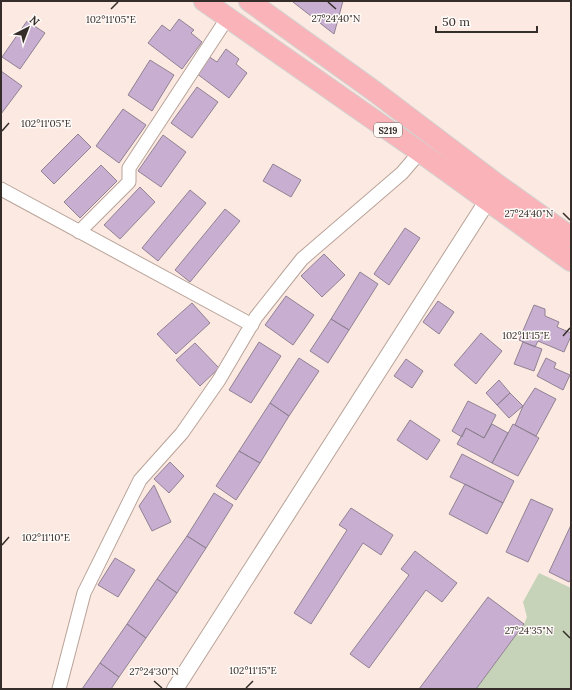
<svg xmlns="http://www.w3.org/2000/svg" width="572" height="690" font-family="Lora,serif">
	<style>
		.pitch { fill: #c6d3b8 }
		.building { fill: #c8afd1; stroke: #8f8293 }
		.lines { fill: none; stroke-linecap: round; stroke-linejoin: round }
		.minor-casing { stroke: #b8a399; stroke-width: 15 }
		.tertiary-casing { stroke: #b8a399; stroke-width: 18 }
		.primary-casing { stroke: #d3d1d0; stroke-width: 22 }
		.minor { stroke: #fff; stroke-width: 13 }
		.tertiary { stroke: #fff; stroke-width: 16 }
		.primary { stroke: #fab3b9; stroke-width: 20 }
		.ticks { fill: none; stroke: #352d29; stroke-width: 1.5 }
		.labels { text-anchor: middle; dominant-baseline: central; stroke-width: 3; stroke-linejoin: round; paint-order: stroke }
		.shield { fill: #fefaf8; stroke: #716a67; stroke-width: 1 }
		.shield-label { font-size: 9px; font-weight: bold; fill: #352d29 }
		.ticks-label { font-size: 10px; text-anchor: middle; fill: #352d29; stroke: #fefaf8; stroke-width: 3; stroke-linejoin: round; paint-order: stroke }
	</style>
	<rect width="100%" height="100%" fill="#fce9e1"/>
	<path class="pitch" d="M 539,573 L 571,588 L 571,689 L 476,689 L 524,624 L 527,617 L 523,602 Z"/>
	<path class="building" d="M 294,1 L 343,1 L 334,34 L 293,2 Z
		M 179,19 L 194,30 L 191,33 L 202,42 L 182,69 L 148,43 L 162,25 L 170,31 Z
		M 27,21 L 45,33 L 20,69 L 2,57 Z
		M 226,49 L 239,59 L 236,64 L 247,73 L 229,98 L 196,73 L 208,56 L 217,62 Z
		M 150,60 L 174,75 L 152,111 L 128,95 Z
		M 1,71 L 22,86 L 1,114 Z
		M 197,87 L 218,102 L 192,138 L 171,123 Z
		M 123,109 L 146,125 L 119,163 L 96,146 Z
		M 78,134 L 91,147 L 54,184 L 41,171 Z
		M 163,135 L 186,152 L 161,187 L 138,171 Z
		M 273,164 L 301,180 L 291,197 L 263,181 Z
		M 101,165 L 117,181 L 80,218 L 64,202 Z
		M 140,187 L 155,202 L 120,239 L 104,225 Z
		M 190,190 L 206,203 L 158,261 L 142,248 Z
		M 225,209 L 240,221 L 190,282 L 175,270 Z
		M 405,228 L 420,238 L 389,285 L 374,274 Z
		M 324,254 L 345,275 L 322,297 L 301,276 Z
		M 360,272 L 378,284 L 349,330 L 331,319 Z
		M 286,296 L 314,315 L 293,345 L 265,325 Z
		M 438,301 L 454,312 L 439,334 L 423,322 Z
		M 192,303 L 210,323 L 176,354 L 157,334 Z
		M 534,305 L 545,309 L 545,316 L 559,322 L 557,327 L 571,333 L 571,336 L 564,352 L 538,341 L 535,347 L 519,340 Z
		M 331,319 L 349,330 L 328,363 L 310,351 Z
		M 481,333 L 502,351 L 476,384 L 454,365 Z
		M 259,342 L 281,356 L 251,403 L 229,390 Z
		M 523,342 L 542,349 L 534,371 L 514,364 Z
		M 195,343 L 219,368 L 200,386 L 176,360 Z
		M 299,358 L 319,371 L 289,416 L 270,403 Z
		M 546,358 L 556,363 L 554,368 L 570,375 L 563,390 L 537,376 Z
		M 406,359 L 423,371 L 412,388 L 394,376 Z
		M 499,380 L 510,393 L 497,405 L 486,393 Z
		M 535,388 L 556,399 L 536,436 L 515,425 L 523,406 Z
		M 510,393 L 523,406 L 509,418 L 497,405 Z
		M 468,401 L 496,415 L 484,438 L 466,428 L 462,437 L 452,431 Z
		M 270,403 L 289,416 L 260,463 L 239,451 Z
		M 410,420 L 440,440 L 427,460 L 397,440 Z
		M 492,424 L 508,433 L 492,463 L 457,444 L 466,428 L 484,438 Z
		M 513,424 L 539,438 L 518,476 L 492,463 Z
		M 239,451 L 260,463 L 236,500 L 216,486 Z
		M 462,454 L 514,481 L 503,503 L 450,477 Z
		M 170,462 L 184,476 L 169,493 L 154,479 Z
		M 465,484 L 503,503 L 487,534 L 449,514 Z
		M 154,485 L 171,522 L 152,531 L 139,506 Z
		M 214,493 L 233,505 L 206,548 L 187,536 Z
		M 531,499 L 553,509 L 528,562 L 506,552 Z
		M 351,508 L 393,535 L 381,555 L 363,543 L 311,624 L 294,613 L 347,530 L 339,525 Z
		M 571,525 L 571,579 L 569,582 L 549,572 Z
		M 187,536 L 206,548 L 177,593 L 157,579 Z
		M 415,551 L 457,583 L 442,602 L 426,590 L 369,668 L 350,654 L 409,575 L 401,569 Z
		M 115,558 L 135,570 L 118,597 L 98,585 Z
		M 157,579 L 177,593 L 146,638 L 127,624 Z
		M 488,597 L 524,624 L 476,689 L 419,689 Z
		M 127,624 L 146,638 L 119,677 L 100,663 Z
		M 100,663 L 119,677 L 111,689 L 82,689 Z"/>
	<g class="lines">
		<defs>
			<path id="minor" d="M 1,189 L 252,325
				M 79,232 L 129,182 L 129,168 L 228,17
				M 59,689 L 84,593 L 140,480 L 182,433 L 219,380 L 256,317 L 302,259 L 402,173 L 420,152"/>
			<path id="tertiary" d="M 175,689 L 493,192"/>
			<path id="primary" d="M 204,1 L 420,152 L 571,261
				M 249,1 L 374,91 L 498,185 L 571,237"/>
		</defs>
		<use href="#minor" class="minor-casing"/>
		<use href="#tertiary" class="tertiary-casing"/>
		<use href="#primary" class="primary-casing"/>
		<use href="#minor" class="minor"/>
		<use href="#tertiary" class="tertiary"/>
		<use href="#primary" class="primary"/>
	</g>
	<path class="ticks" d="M 328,2 L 336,9M 111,9 L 118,2M 2,131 L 9,123M 563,213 L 570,220M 563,336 L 570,328M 2,545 L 9,537M 563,631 L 570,638M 154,681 L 162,688M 246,688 L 253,681"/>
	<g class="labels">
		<rect class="shield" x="374" y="123" width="28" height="14" rx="3"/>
		<g class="shield-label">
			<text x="388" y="130">S219</text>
		</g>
	</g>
	<g class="ticks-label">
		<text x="336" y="22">27°24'40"N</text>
		<text x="111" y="23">102°11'05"E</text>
		<text x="46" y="127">102°11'05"E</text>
		<text x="529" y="217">27°24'40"N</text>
		<text x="526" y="339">102°11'15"E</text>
		<text x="46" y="541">102°11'10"E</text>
		<text x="529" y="634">27°24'35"N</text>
		<text x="253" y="674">102°11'15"E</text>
		<text x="154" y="675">27°24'30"N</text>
	</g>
	<rect width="572" height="690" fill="none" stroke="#352d29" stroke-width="4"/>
	<g transform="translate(28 28) rotate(42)" stroke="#fefaf8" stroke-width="3" paint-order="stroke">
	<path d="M0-3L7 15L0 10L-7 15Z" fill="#352d29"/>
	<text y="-6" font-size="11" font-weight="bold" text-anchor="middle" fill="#352d29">N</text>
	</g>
	<path d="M436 26v6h101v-6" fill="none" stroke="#352d29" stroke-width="2"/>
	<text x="442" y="26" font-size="12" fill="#352d29" stroke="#fefaf8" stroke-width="3" paint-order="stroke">50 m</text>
</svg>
